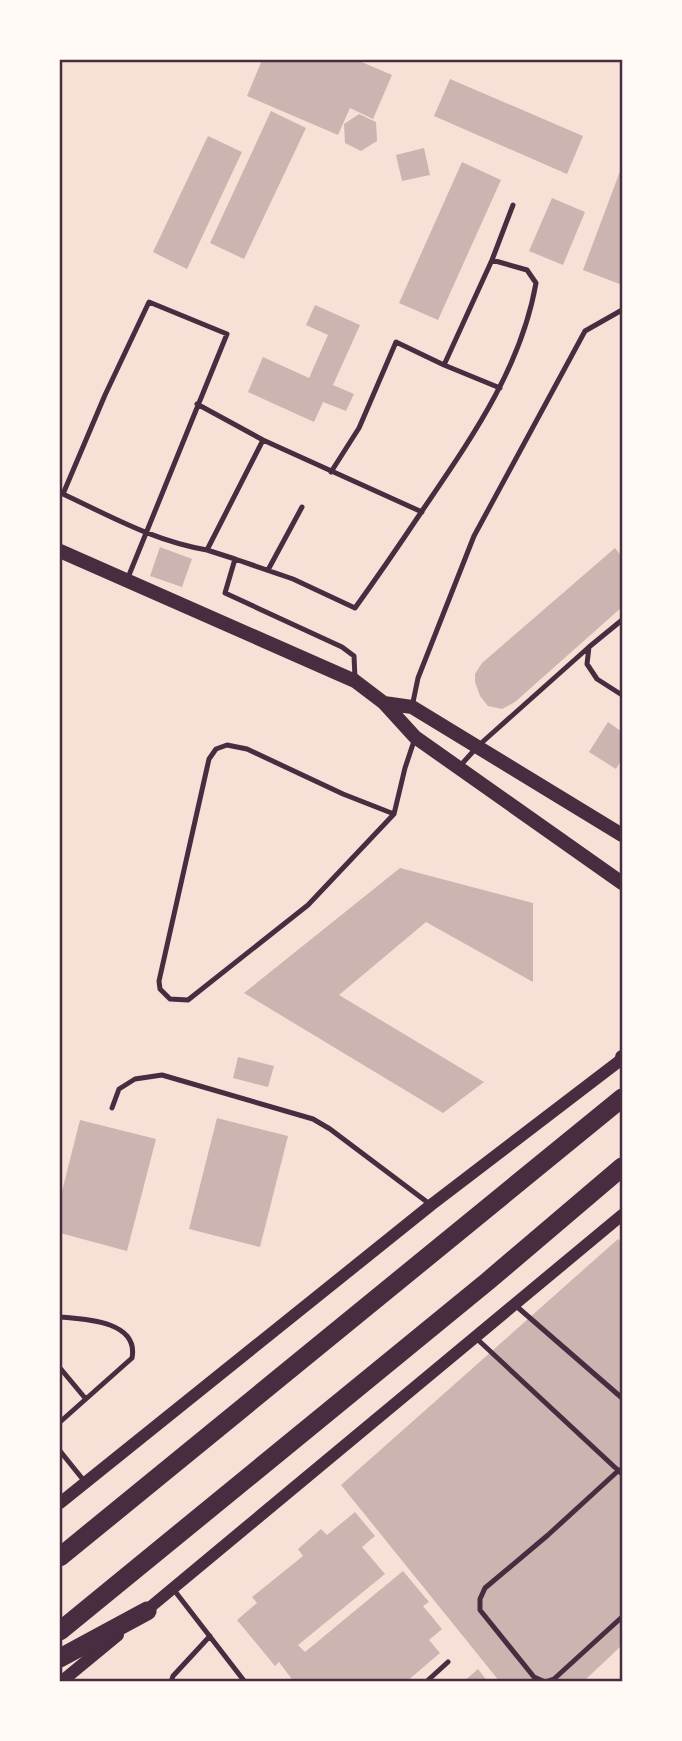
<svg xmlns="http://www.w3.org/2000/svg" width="682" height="1741" font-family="'Source Sans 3',sans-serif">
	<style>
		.building { fill: #ccb4b1 }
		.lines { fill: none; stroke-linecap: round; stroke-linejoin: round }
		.service { stroke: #4a2c40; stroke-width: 5 }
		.tertiary { stroke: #4a2c40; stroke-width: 12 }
		.secondary { stroke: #4a2c40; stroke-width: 14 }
		.trunk { stroke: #4a2c40; stroke-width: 19 }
		.neatline { fill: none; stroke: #4a2c40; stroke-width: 2.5 }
	</style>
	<rect width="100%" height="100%" fill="#f7e1d7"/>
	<path class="building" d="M 262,60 L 357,60 L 392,75 L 373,119 L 350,108 L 338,135 L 247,96 Z
		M 450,79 L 583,136 L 567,174 L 434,116 Z
		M 271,111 L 306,128 L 244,259 L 210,243 Z
		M 359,114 L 376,122 L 377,141 L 361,151 L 345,143 L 344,124 Z
		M 208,136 L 242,152 L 187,269 L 153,252 Z
		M 424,148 L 430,175 L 402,181 L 396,155 Z
		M 462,162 L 501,180 L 438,320 L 399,303 Z
		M 622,166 L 622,285 L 583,270 Z
		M 552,198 L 585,212 L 563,265 L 529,251 Z
		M 315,305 L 360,325 L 333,385 L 354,394 L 346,411 L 323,402 L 314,422 L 248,392 L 263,357 L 309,378 L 328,335 L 306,325 Z
		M 160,547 L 192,559 L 182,587 L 150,576 Z
		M 615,548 L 622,557 L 622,607 L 515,702 L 502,709 L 488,706 L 480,696 L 475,682 L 475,674 L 482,663 Z
		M 608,722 L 622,732 L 622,759 L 616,769 L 589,752 Z
		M 400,868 L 533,903 L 533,982 L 426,922 L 339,995 L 484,1082 L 443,1113 L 244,993 Z
		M 238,1057 L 274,1066 L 268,1087 L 233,1078 Z
		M 217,1118 L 288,1136 L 260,1247 L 189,1229 Z
		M 80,1120 L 156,1139 L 127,1251 L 60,1233 L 60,1199 Z
		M 618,1239 L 622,1243 L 622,1645 L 583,1682 L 500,1682 L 341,1485 Z
		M 355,1512 L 375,1536 L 362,1547 L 385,1574 L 298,1645 L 305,1652 L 403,1571 L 429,1602 L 423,1606 L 442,1629 L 429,1640 L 440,1653 L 406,1682 L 294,1682 L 279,1662 L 275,1666 L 237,1620 L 257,1603 L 252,1597 L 303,1556 L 298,1549 L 321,1529 L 327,1535 Z
		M 478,1669 L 488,1682 L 463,1682 Z"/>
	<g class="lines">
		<path class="service" d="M 444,365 L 492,260 L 513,205
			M 197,404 L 263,440 L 422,512
			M 331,472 L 359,428 L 396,342 L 444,365 L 500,388
			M 235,559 L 207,550 L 263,440
			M 268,570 L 302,507
			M 127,580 L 227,334 L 149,302 L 105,395 L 63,494 C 112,517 154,541 207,550
			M 622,620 L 589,647 L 587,664 L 597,679 L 622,695
			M 355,678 L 354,656 L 342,647 L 225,593 L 235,559 L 293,579 L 355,608 C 378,576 400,544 422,511 C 470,440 521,369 536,283 L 527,270 L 492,260
			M 412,707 L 418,678 L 474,536 L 585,331 L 622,310
			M 460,766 L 478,746 L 589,647
			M 394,814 L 308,905 L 188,1000 L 170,999 L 160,989 L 159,981 L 209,759 L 216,749 L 227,745 L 247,749 L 343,794 L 394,814 L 405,768 L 415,738
			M 112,1108 L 119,1089 L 135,1079 L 162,1075 L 313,1119 L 330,1129 L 431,1205
			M 515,1305 L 622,1398
			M 60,1317 C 85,1319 139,1321 132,1358 L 60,1422
			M 476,1338 L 622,1474
			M 60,1368 L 85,1398
			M 60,1451 L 85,1482
			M 619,1470 L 548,1535 L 485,1588 L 480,1599 L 480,1610 L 534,1677 L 545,1682 L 554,1679 L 622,1617
			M 174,1590 L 245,1682
			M 171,1682 L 173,1676 L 210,1636
			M 426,1682 L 448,1662"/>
		<path class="tertiary" d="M 60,1503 L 431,1205 L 622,1059
			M 142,1614 L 622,1215
			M 61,1682 L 118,1635"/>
		<path class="secondary" d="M 60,551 L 355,681 L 384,703 L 415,737 L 622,883
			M 384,703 L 412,707 L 622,835
			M 622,1059 L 622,1057"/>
		<path class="trunk" d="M 60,1557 L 622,1098
			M 60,1631 L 488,1281 L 622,1167
			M 60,1658 L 147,1611"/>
	</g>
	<rect width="682" height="1741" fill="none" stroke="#fffaf5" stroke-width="122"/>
	<rect x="61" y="61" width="560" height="1619" class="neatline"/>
</svg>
